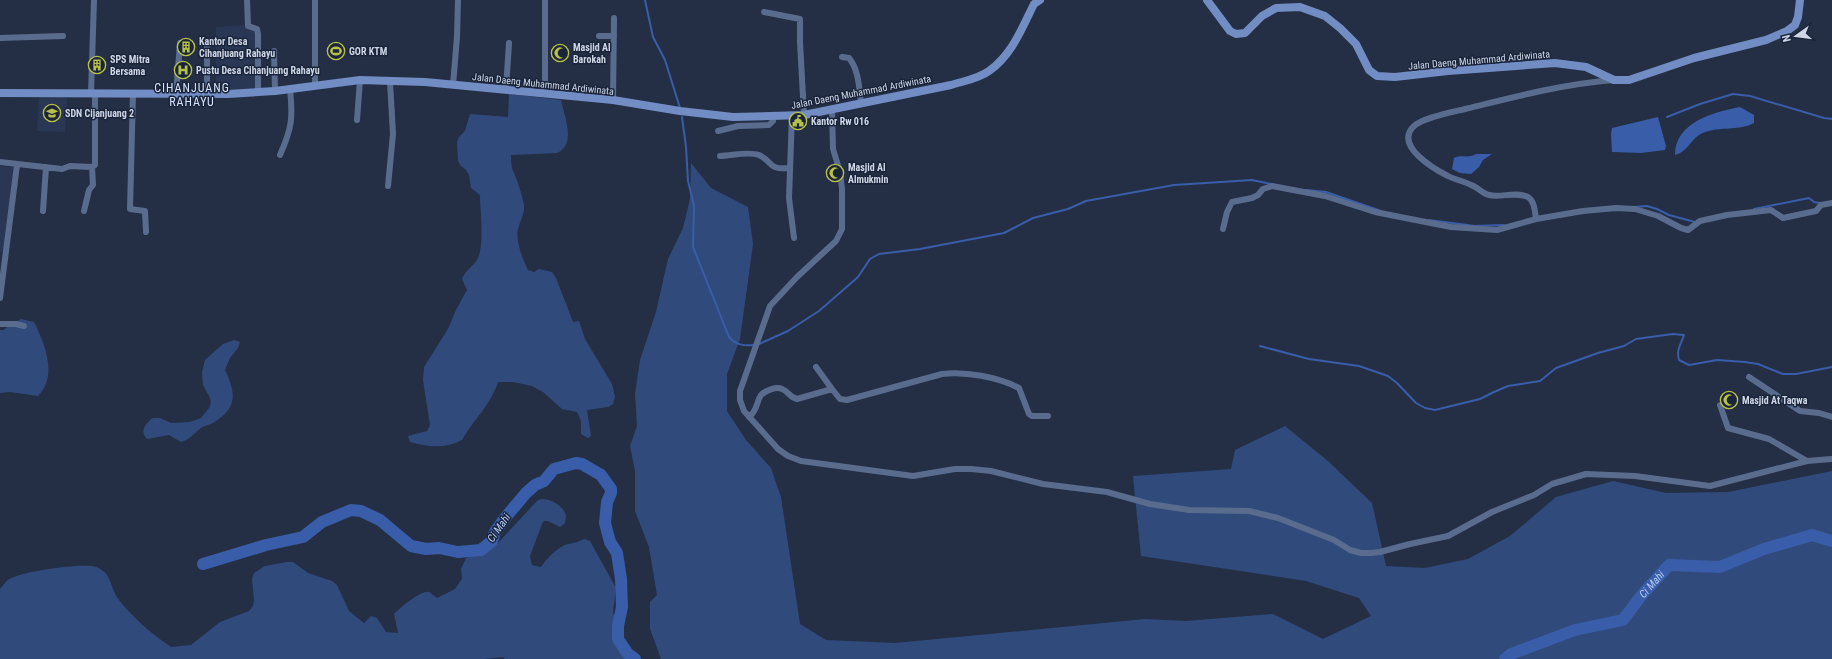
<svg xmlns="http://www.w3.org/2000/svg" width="1832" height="659" font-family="'Roboto Condensed',sans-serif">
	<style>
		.built { fill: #293754 }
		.green { fill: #314a7c }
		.water { fill: #395da8 }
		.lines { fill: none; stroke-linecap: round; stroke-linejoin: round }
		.stream { stroke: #395da8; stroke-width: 2 }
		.river { stroke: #395da8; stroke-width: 12 }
		.minor { stroke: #5a6c8e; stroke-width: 6 }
		.secondary { stroke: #728dc3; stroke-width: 8 }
		.labels { text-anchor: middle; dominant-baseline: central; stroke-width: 3; stroke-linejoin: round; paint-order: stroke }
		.poi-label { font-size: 10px; font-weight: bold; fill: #ced6e5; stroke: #1a253c; text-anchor: start }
		.street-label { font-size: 10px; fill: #ced6e5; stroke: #1a253c }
		.water-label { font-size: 11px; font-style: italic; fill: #b6ccf5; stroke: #1a253c }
		.quarter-label { font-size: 12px; letter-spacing: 1px; fill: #d5e2fa; stroke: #1a253c }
	</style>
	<rect width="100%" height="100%" fill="#242f46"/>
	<path class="built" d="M 246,25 L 256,29 L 257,90 L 216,91 L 216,27 Z
		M 39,96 L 67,96 L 65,132 L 37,131 Z
		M 0,166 L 14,167 L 3,252 L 0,252 Z"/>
	<path class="green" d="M 509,94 L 561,100 C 564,116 577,144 557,153 L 511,155 C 511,160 511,168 514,173 C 518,183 522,194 524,205 C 525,214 520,221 518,229 C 515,240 523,260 528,270 L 534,272 L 539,269 L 552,272 L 556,278 L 573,322 L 579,321 L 585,339 L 612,384 L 615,397 L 613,404 L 608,407 L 587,410 L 591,436 L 588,438 L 581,434 L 581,421 L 577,412 L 562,409 L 543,392 L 532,386 L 513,382 L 498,382 C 490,406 474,419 462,440 C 445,449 428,447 410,442 L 408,436 L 427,431 L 430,425 L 423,380 L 424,367 L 448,329 L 456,310 L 467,290 L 462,279 C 465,271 472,267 477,260 C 485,246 480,210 480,195 L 471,188 L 469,175 L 466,170 L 461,166 L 458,161 L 457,142 L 459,137 L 465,131 L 470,114 L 508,117 Z
		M 691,163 L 711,188 L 748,207 L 753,244 L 740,339 L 727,374 L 727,411 L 746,440 L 771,468 L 781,497 L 800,624 L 826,640 L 895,643 L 1145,619 L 1186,621 L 1273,614 L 1323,639 L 1371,616 L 1359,598 L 1306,581 L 1141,556 L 1133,476 L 1231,469 L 1235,450 L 1285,426 L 1329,462 L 1372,503 L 1386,566 L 1425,568 L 1468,559 L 1510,536 L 1556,497 L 1613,481 L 1666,493 L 1728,492 L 1832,471 L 1832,659 L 661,659 L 650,629 L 650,602 L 657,595 L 649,547 L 635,511 L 635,471 L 630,446 L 637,426 L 635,394 L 640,360 L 656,312 L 668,259 L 683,228 L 690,199 Z
		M 21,319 L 34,322 C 45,344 58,376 38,396 L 10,392 L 0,393 L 0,330 L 3,330 Z
		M 234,340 L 240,342 L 238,348 L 230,358 L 225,370 C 236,393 238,408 213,423 C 209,425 205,425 201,428 C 194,433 191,439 181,442 L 169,435 L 147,439 C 139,431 146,423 153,418 L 160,418 L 171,423 L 190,422 L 201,418 L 209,408 L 211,402 L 209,396 L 203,385 L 202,372 L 205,360 L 223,344 Z
		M 541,499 C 552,499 563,506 566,515 L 565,523 L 560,527 L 548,521 L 544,521 L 542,524 L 530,556 L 532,565 L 541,567 C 547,558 555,550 565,545 C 572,543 577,543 584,539 L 590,541 L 616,588 L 613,612 L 629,659 L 505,659 L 503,657 L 484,659 L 0,659 L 0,589 C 3,586 5,582 8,580 C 20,571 77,564 92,566 C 95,566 101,569 103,571 C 111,576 112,592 119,600 C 133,618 152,634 171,647 L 191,645 L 220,622 L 249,611 L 253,606 L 254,600 L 252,579 L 254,573 L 265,566 L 287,562 L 293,562 L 308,573 L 332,581 L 337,585 L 349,611 L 364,623 L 371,616 L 377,618 L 386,632 L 398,633 L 394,614 C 400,608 421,590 429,592 C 431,593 434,596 437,598 L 455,589 L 462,579 L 461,569 L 466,558 L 494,547 L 538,500 Z"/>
	<path class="water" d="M 1740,107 L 1754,115 L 1754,123 C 1738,132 1715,125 1699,135 C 1690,141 1687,152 1675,155 C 1675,122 1714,112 1740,107 Z
		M 1658,117 L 1666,146 L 1665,150 L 1641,153 L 1612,152 L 1611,134 L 1612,128 Z
		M 1476,154 L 1492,154 L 1483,160 L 1479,167 L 1471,174 L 1460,173 L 1452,169 L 1454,158 C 1462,154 1468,159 1476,154 Z"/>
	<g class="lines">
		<path class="stream" d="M 645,0 L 653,37 L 665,60 L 680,108
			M 682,117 L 686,147 L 688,181 L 694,206 L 693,247 L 729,337 C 736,345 744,346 754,345
			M 1667,117 L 1700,104 L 1733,94 L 1750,96 L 1824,118 L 1832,119
			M 1307,190 L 1326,192 L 1381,211
			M 1634,207 L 1647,206 L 1657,209 L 1669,215 L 1695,222
			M 1754,209 L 1809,198 L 1814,202 L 1820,203
			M 1429,220 L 1475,226 L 1504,225
			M 759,344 L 788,331 L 819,311 L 858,277 L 870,259 L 879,254 L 920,249 L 1004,233 L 1033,218 L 1068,209 L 1086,201 L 1174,185 L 1252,180 L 1271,184
			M 1260,346 L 1309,359 L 1359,366 L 1388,376 L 1397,383 L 1416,403 L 1425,408 L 1435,410 L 1480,399 L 1494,392 L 1508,386 L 1540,381 L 1556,368 L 1598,353 L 1624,346 L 1636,339 L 1673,334 L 1684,335 C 1681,344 1676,350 1679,360 L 1689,365 L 1717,360 L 1745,362 L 1758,364 L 1783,374 L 1796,374 L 1832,367"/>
		<g class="river">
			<path d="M 203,564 L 266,545 L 303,537 L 322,522 L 351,510 L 361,511 L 380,520 L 411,546 L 426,549 L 439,548 L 458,552 L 481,550 L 492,541 L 495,532 L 505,518 L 526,493 L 535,485 L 544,481 L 554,469 L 576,463 L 582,464 L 601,475 L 611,489 L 611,493 L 607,502 L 605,523 L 610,542 L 617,553 L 621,579 L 622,607 L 618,626 L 618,639 L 628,654 L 635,659"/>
			<path id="s1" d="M 1505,659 L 1511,654 L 1575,630 L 1623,620 L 1641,596 L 1669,565 L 1720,567 L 1764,549 L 1812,535 L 1832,541"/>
		</g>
		<path class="minor" d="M 247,0 L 248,26 L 257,29 L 258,34 L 258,92
			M 764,12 L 800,19 L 800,42 L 804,115
			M 599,36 L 614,36
			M 0,38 L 63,36
			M 274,51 L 275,91
			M 842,57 L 849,58 C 859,70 859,88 861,103
			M 315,85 L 315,0
			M 453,85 L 457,37 L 458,0
			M 506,89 L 509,43
			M 133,93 L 130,209 L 145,211 L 146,232
			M 545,93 L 545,0
			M 91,94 L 94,0
			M 176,94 L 180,43
			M 207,94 L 207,46
			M 613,100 L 614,18
			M 832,110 L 833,149 L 840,172 L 842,189 L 842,229 L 836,241 L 797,277 L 770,306 L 740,391 L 740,400 L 744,411 L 778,449 L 788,456 L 801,461 L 913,476 L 955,469 L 971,469 L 991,471 L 1043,484 L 1107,492 L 1150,504 L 1189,510 L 1249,511 L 1278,518 L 1334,540 L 1350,550 L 1361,553 L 1371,553 L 1380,552 L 1410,544 L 1448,536 L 1492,512 L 1534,495 L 1552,484 L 1586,474 L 1635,476 L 1710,486 L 1807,461 L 1832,459
			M 792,115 L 789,198 L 794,238
			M 357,120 L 360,80
			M 718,131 L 738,126 L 769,125 L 773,121 L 773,117
			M 280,155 C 292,128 293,118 290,89
			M 720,156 C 731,156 748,151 759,155 C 774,162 767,170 789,168
			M 0,162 L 62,169 L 70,166 L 92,167
			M 388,186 L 393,134 L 390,82
			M 43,211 L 46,167
			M 84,211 L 89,190 L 93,185 L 92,167 L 95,165 L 95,94
			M 1536,219 C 1535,213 1535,201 1528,197 C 1516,191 1501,198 1489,195 C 1482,194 1478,187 1471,185 C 1464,181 1455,180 1448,176 C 1434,169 1395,146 1413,127 C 1421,118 1453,112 1465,109 C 1514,97 1563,84 1614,80
			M 1223,229 L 1227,212 L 1232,202 L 1252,198 L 1258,195 L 1263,189 L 1272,186 L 1325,196 L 1375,212 L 1451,227 L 1497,230 L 1536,219 L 1583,211 L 1616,208 L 1635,209 L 1658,216 L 1681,228 L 1688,230 L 1700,221 L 1727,215 L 1771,210 L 1783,218 L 1816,211 L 1821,205 L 1832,203
			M 0,298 L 17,165
			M 0,324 L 16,324 L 24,326
			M 816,367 L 832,389
			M 1749,377 L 1800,411 L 1819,413 L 1832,417
			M 1720,405 L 1728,428 L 1769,439 L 1807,461
			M 749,417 C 758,410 756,402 761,395 C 765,391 776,386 782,389 C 788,391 789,397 797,399 L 832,389 L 840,399 L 847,400 L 942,374 C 965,371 998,377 1019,388 L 1029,414 L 1032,416 L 1048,416"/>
		<path class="secondary" d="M 1207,0 L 1230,31 L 1236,34 L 1245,33 L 1262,16 L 1276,8 L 1300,7 L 1325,16 L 1340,28 L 1356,44 L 1369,70 L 1377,76 L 1395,77 L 1448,71 L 1555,63 L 1586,67 L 1614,80 L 1629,80 L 1694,58 L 1766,40 L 1787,31 L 1795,25 L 1798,17 L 1800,0
			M 0,93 L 228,94 L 275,91 L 360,80 L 425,82 L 613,100 L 680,111 L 733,117 L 804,115 L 951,85 C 964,81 978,79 989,71 C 1012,55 1022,28 1034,4 L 1040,0"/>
	</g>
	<defs>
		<symbol id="building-ring" viewBox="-11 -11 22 22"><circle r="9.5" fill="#1a253c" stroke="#b8c147" stroke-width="1.5"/><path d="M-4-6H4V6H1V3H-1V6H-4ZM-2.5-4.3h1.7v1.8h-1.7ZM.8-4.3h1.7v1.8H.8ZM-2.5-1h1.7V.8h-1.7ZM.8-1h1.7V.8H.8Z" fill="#b8c147"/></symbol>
		<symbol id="stadium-ring" viewBox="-11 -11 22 22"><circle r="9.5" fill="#1a253c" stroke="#b8c147" stroke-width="1.5"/><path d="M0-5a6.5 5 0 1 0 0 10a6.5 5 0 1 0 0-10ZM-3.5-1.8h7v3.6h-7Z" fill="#b8c147"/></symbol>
		<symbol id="mosque-ring" viewBox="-11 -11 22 22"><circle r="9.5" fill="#1a253c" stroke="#b8c147" stroke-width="1.5"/><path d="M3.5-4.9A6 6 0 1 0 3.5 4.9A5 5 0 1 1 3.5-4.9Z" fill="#b8c147"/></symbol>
		<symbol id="hospital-ring" viewBox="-11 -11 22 22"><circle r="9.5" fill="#1a253c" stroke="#b8c147" stroke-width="1.5"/><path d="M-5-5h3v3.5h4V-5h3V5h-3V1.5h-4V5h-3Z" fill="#b8c147"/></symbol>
		<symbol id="school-ring" viewBox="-11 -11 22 22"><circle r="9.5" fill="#1a253c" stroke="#b8c147" stroke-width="1.5"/><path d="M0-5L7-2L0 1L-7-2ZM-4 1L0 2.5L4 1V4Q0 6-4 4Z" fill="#b8c147"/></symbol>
		<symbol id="civic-ring" viewBox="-11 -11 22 22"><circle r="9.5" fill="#1a253c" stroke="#b8c147" stroke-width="1.5"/><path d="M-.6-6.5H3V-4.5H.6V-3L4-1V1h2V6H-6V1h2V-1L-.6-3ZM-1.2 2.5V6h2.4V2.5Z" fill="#b8c147"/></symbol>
	</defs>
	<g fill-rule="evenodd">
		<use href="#building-ring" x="176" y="37" width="20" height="20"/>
		<use href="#stadium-ring" x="326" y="41" width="20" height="20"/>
		<use href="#mosque-ring" x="550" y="43" width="20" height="20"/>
		<use href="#building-ring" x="87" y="55" width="20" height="20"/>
		<use href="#hospital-ring" x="173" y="60" width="20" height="20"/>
		<use href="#school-ring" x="42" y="103" width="20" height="20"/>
		<use href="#civic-ring" x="788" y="111" width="20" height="20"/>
		<use href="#mosque-ring" x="825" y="163" width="20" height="20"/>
		<use href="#mosque-ring" x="1719" y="390" width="20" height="20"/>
	</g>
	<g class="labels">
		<g class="poi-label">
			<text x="199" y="41">Kantor Desa<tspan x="199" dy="12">Cihanjuang Rahayu</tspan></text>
			<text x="573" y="47">Masjid Al<tspan x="573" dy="12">Barokah</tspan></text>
			<text x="349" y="51">GOR KTM</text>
			<text x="110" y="59">SPS Mitra<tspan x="110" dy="12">Bersama</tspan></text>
			<text x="196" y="70">Pustu Desa Cihanjuang Rahayu</text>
			<text x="65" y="113">SDN Cijanjuang 2</text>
			<text x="811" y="121">Kantor Rw 016</text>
			<text x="848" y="167">Masjid Al<tspan x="848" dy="12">Almukmin</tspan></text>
			<text x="1742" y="400">Masjid At Taqwa</text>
		</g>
		<g class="street-label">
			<text transform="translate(1479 60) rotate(-5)">Jalan Daeng Muhammad Ardiwinata</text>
			<text transform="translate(543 84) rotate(6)">Jalan Daeng Muhammad Ardiwinata</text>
			<text transform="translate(861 92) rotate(-11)">Jalan Daeng Muhammad Ardiwinata</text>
		</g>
		<g class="water-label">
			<text transform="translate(499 528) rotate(-55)">Ci Mahi</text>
			<text stroke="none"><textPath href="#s1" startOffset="171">Ci Mahi</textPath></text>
		</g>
		<g class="quarter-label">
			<text x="192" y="88">CIHANJUANG<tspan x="192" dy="14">RAHAYU</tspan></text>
		</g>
	</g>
	<g transform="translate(1796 36) rotate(256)" stroke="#1a253c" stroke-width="3" paint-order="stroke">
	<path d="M0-3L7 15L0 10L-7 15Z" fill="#ced6e5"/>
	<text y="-6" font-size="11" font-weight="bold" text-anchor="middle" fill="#ced6e5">N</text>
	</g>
</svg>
